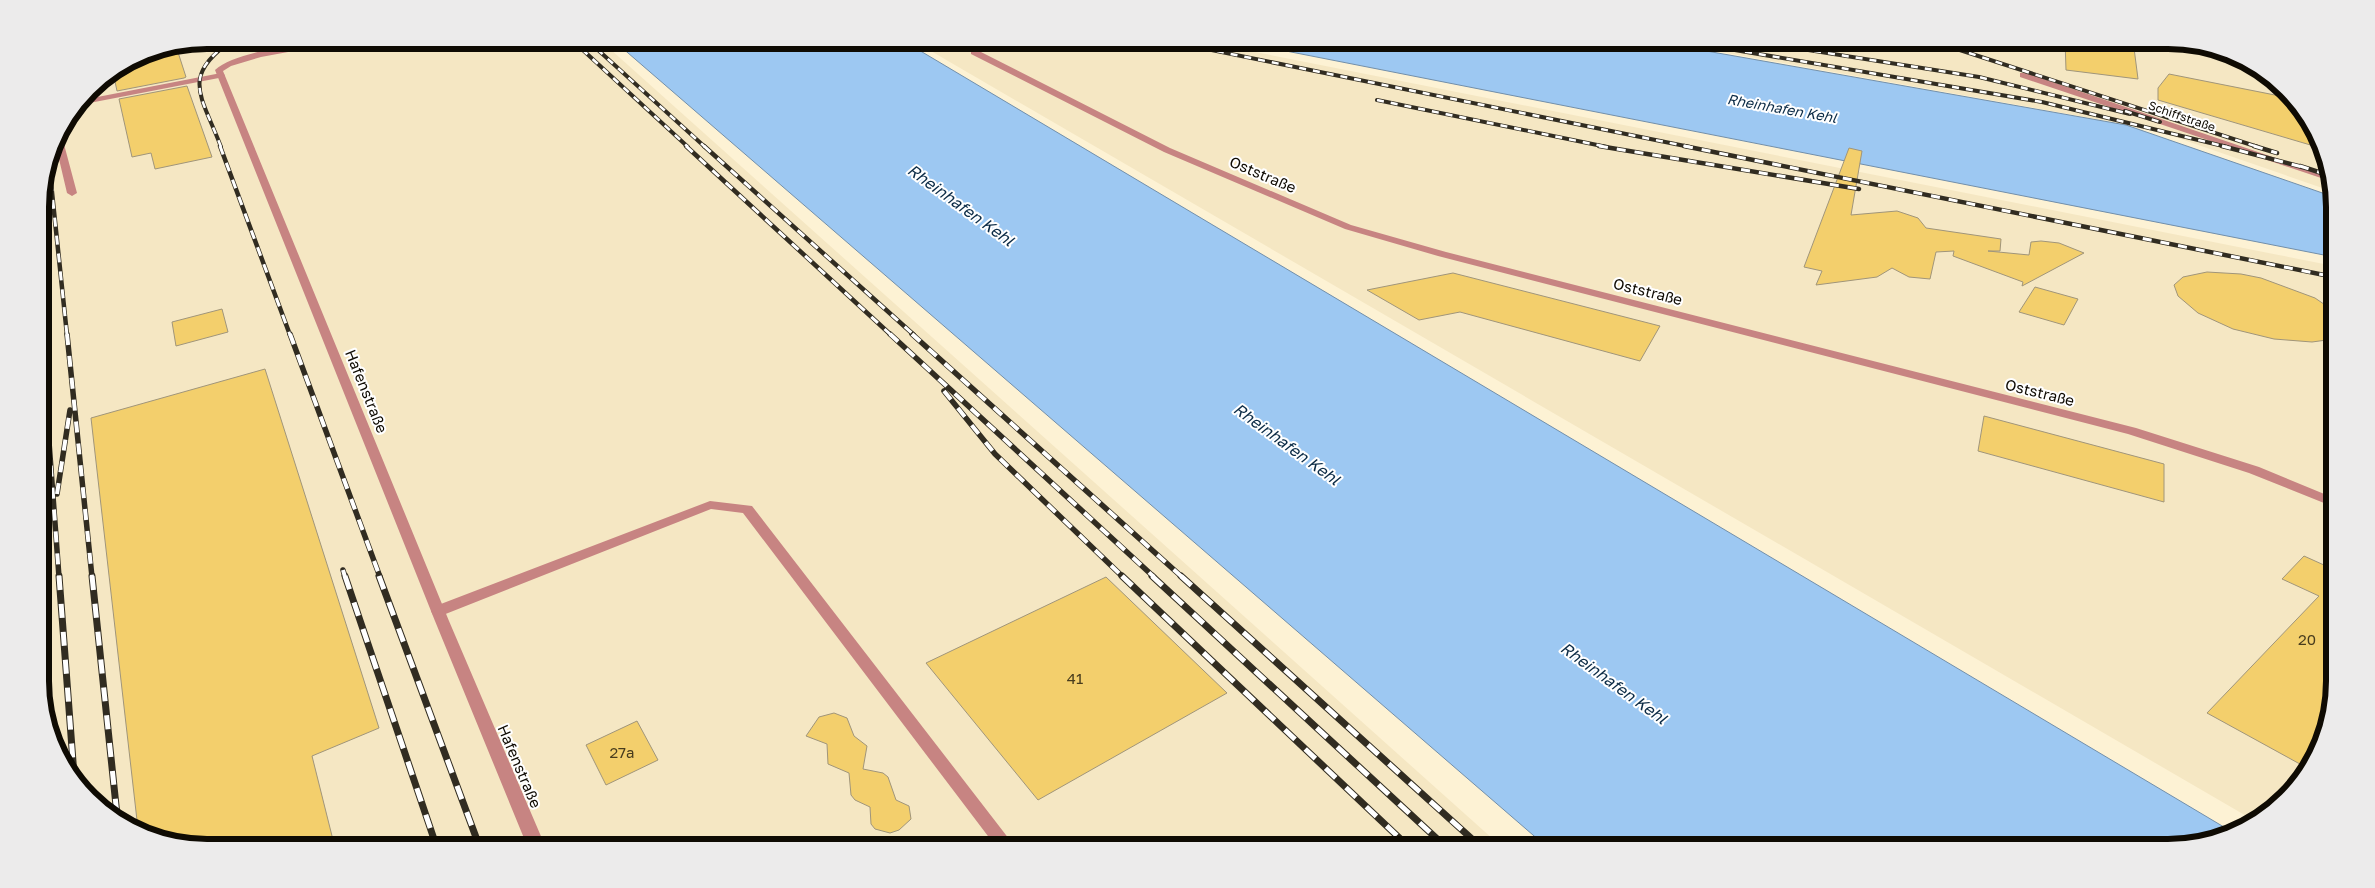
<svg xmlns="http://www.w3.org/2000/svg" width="2375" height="888" font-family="'Golos Text',sans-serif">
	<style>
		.built { fill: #f5e7c3 }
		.water { fill: #9dc8f2; stroke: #728faa }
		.building { fill: #f3cf6c; stroke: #a0957a }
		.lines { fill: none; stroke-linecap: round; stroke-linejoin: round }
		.service { fill: #c78482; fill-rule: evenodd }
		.minor { fill: #c78482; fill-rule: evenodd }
		.rail-far3-casing { stroke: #312c21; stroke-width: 4 }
		.rail-far2-casing { stroke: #312c21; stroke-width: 4.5 }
		.rail-far1-casing { stroke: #312c21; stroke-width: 5.5 }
		.rail-casing { stroke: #312c21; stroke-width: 7 }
		.rail-far3 { stroke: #fff; stroke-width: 2.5; stroke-dasharray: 7; stroke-linecap: butt }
		.rail-far2 { stroke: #fff; stroke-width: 3; stroke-dasharray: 9; stroke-linecap: butt }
		.rail-far1 { stroke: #fff; stroke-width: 4; stroke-dasharray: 11; stroke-linecap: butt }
		.rail { stroke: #fff; stroke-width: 5; stroke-dasharray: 14; stroke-linecap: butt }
		.labels { text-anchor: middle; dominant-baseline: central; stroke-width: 4; stroke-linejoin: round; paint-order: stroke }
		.far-street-label { font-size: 12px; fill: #0f0b03; stroke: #fff }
		.far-water-label { font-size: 14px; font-style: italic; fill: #0b2b46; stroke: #fff }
		.street-label { font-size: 15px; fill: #0f0b03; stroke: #fff }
		.near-number-label { font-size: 15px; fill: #483c1d }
		.water-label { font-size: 16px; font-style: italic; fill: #0b2b46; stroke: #fff }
		.rim { fill: none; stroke: #0f0b03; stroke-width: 6 }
	</style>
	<rect width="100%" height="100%" fill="#fdf2d4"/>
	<path class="built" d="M 207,40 L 600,40 L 1503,848 L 207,848 L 153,839 L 82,791 L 51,729 L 43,646 L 40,196 L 57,133 L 97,82 L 143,53 Z
		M 912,40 L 1195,40 L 2334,266 L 2335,681 L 2326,735 L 2307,774 L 2270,813 L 2255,821 Z
		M 1655,40 L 2168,40 L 2222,49 L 2294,97 L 2322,143 L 2334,192 L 2152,129 Z"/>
	<path class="water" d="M 613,40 L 902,40 L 2234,833 L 2222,839 L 2179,848 L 1548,848 Z
		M 1230,40 L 1644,40 L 2126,125 L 2334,197 L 2334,257 Z"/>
	<path class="building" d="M 2065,40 L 2134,48 L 2138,79 L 2066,70 Z
		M 176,46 L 186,77 L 184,78 L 117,91 L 113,72 L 143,53 Z
		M 2169,74 L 2295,99 L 2322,143 L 2324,149 L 2158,100 L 2158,88 Z
		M 187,86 L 212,157 L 155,169 L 151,153 L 132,157 L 119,99 Z
		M 1849,148 L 1862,151 L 1851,215 L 1897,211 L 1918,218 L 1926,228 L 2001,239 L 2000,251 L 1988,251 L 2029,255 L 2031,242 L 2041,241 L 2059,243 L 2084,253 L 2022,286 L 2023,282 L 1953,256 L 1954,251 L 1936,252 L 1930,279 L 1909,277 L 1892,268 L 1877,277 L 1816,285 L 1822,271 L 1804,267 Z
		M 2207,272 L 2241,274 L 2261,278 L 2315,298 L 2334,311 L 2334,339 L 2312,342 L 2274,339 L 2233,329 L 2198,313 L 2178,296 L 2174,285 L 2183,277 Z
		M 1453,273 L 1660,326 L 1640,361 L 1460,312 L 1419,320 L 1367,290 Z
		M 2035,287 L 2078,299 L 2064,325 L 2019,312 Z
		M 222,309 L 228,332 L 176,346 L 172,322 Z
		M 265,369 L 379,728 L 312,756 L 335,848 L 207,848 L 153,839 L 138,829 L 91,418 Z
		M 1984,416 L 2164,464 L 2164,502 L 1978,451 Z
		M 2304,556 L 2335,570 L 2335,681 L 2326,735 L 2309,769 L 2207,713 L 2319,596 L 2282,579 Z
		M 1106,577 L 1227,693 L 1038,800 L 926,663 Z
		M 834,713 L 847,718 L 854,736 L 867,746 L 863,769 L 883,773 L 888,777 L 896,800 L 909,806 L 911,819 L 899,830 L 890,833 L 875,829 L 871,824 L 870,807 L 855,800 L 851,795 L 849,773 L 828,764 L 827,744 L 806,736 L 819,717 Z
		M 637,721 L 658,760 L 606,785 L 586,745 Z"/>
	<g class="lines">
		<path class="service" d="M 221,73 L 225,75 L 224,77 L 79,105 L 82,100 Z
			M 2020,73 L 2026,73 L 2331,177 L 2333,182 L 2020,77 Z
			M 59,131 L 61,133 L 77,193 L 72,196 L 67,193 L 55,142 Z
			M 710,501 L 752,506 L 1016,848 L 997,848 L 743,513 L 711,509 L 443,615 L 433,615 L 431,611 L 433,607 Z"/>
		<path class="minor" d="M 335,40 L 353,40 L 261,57 L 231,66 L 223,71 L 449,621 L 546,848 L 528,848 L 435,621 L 215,70 C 236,50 306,44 335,40 Z
			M 971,50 L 977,50 L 1170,148 L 1351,225 L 1446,252 L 2136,428 L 2259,467 L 2334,498 L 2334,507 L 2249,473 L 2128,434 L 1438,256 L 1345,229 L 1164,152 L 971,54 Z"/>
		<defs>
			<path id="rail-far3" d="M 572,40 L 688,147
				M 587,40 L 705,147
				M 1138,40 L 1170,47
				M 1162,40 L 1690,147
				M 1676,40 L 2042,102 L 2227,147
				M 1745,40 L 1979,77 L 2130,114
				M 1929,40 L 2258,147
				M 1377,100 L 1607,147
				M 2125,111 L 2160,122
				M 221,147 C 202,96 179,76 233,40"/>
			<path id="rail-far2" d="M 220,146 L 290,335
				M 686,146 L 891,335
				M 704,146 L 914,335
				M 1599,146 L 1859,189
				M 1684,146 L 2334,277
				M 2222,146 L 2306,168
				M 2254,146 L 2277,153
				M 49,164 L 67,335
				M 2300,166 L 2331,176
				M 41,333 L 41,335"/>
			<path id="rail-far1" d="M 41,334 L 59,577
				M 67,334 L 92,577
				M 290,334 L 380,577
				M 890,334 L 1154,577
				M 912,334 L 1182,577
				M 944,391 L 995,454 L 1123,577
				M 57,494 L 70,410
				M 343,570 L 345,577"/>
			<path id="rail" d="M 59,576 L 74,775
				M 92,576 L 117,815
				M 345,576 L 437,848
				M 379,576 L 480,848
				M 1122,576 L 1410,848
				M 1152,576 L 1447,848
				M 1181,576 L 1482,848"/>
		</defs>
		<use href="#rail-far3" class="rail-far3-casing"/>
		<use href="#rail-far2" class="rail-far2-casing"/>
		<use href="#rail-far1" class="rail-far1-casing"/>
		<use href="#rail" class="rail-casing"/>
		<use href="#rail-far3" class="rail-far3"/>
		<use href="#rail-far2" class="rail-far2"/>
		<use href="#rail-far1" class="rail-far1"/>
		<use href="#rail" class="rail"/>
	</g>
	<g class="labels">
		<g class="far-street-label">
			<text transform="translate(2182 116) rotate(19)">Schiffstraße</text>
		</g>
		<g class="far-water-label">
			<text transform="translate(1782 108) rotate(10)">Rheinhafen Kehl</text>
		</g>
		<g class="street-label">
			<text transform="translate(1263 174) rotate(23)">Oststraße</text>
			<text transform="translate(1648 291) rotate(14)">Oststraße</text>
			<text transform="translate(367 391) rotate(68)">Hafenstraße</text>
			<text transform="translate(2040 392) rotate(14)">Oststraße</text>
			<text transform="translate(520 766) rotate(67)">Hafenstraße</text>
		</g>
		<g class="near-number-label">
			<text x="2307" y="639">20</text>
			<text x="1075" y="678">41</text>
			<text x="622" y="752">27a</text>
		</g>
		<g class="water-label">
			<text transform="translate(961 205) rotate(36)">Rheinhafen Kehl</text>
			<text transform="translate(1287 444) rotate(36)">Rheinhafen Kehl</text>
			<text transform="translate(1614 683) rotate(36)">Rheinhafen Kehl</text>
		</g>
	</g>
	<path d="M0 0H2375V888H0ZM207 49H2168A158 158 0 0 1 2326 207V681A158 158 0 0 1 2168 839H207A158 158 0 0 1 49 681V207A158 158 0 0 1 207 49Z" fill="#ecebeb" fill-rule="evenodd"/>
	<path class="rim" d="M207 49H2168A158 158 0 0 1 2326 207V681A158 158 0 0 1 2168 839H207A158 158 0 0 1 49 681V207A158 158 0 0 1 207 49Z"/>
</svg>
